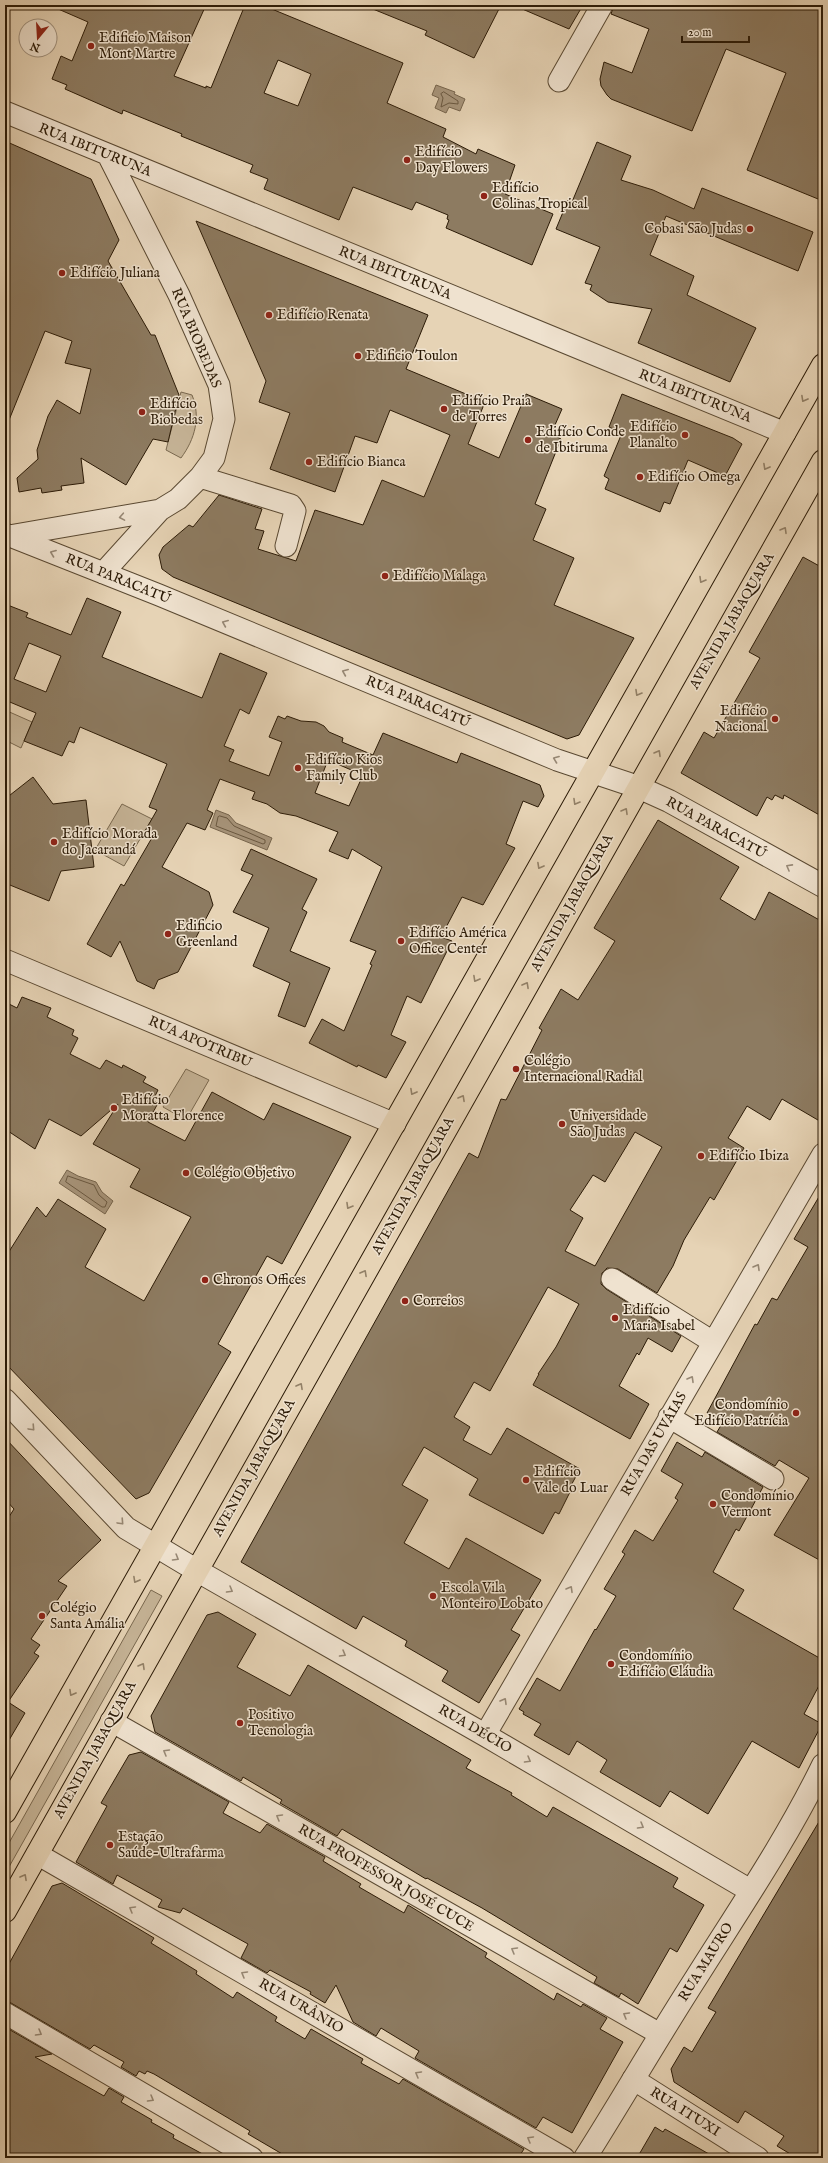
<svg xmlns="http://www.w3.org/2000/svg" width="828" height="2163" font-family="'IM FELL English',serif">
	<style>
		.green { fill: #c6b497; stroke: #79684f }
		.water { fill: #a7947a; stroke: #76644c }
		.lines { fill: none; stroke-linecap: round; stroke-linejoin: round }
		.shore { stroke: #6a5840; stroke-width: 1 }
		.building { fill: #8d7b61; stroke: #2c1b07; fill-rule: evenodd }
		.minor-casing { stroke: #5a4932; stroke-width: 23 }
		.tertiary-casing { stroke: #5a4932; stroke-width: 24 }
		.primary-casing { stroke: #2c1b07; stroke-width: 24 }
		.minor { stroke: #efe2cf; stroke-width: 21 }
		.tertiary { stroke: #efe2cf; stroke-width: 22 }
		.primary { stroke: #e6d3b5; stroke-width: 22 }
		.oneway { stroke: #928067 }
		.oneway2 { stroke: #978875 }
		.poi-dot { fill: #8f2418; stroke: #efe2cf; stroke-width: 1.5 }
		.labels { text-anchor: middle; dominant-baseline: central; stroke-width: 3; stroke-linejoin: round; paint-order: stroke }
		.poi-label { font-size: 14px; fill: #2c1b07; stroke: #efe2cf; text-anchor: start }
		.street-label { font-size: 14px; fill: #2c1b07; stroke: #efe2cf }
	</style>
	<rect width="100%" height="100%" fill="#e6d3b5"/>
	<filter id="stains"><feTurbulence type="fractalNoise" baseFrequency=".005" numOctaves="4"/><feColorMatrix values="0 0 0 0 .2 0 0 0 0 .09 0 0 0 0 .02 0 0 0 .5 -.17"/></filter>
	<radialGradient id="worn" r=".72"><stop offset=".6" stop-color="#630" stop-opacity="0"/><stop offset="1" stop-color="#630" stop-opacity=".3"/></radialGradient>
	<path class="green" d="M 181,392 L 192,395 C 201,417 195,439 181,458 L 166,450 Z
		M 5,710 L 32,722 L 21,748 L 5,740 Z
		M 122,804 L 152,819 L 124,866 L 95,850 Z
		M 186,1069 L 209,1080 L 186,1120 L 163,1107 Z
		M 151,1590 L 162,1596 L 5,1874 L 5,1850 Z"/>
	<path class="water" d="M 436,85 L 455,92 L 454,94 L 465,99 L 460,111 L 449,107 L 446,113 L 435,108 L 439,98 L 432,95 Z
		M 216,810 L 229,815 L 236,823 L 272,838 L 267,850 L 210,827 Z
		M 67,1170 L 78,1176 L 96,1182 L 102,1192 L 113,1201 L 105,1214 L 59,1183 Z"/>
	<g class="lines">
		<path class="shore" d="M 444,92 L 458,101 L 458,104 L 449,103 L 441,107 L 443,98 L 441,94 Z
			M 220,816 L 227,818 L 234,826 L 265,840 L 265,843 L 263,844 L 216,826 L 218,817 Z
			M 68,1176 L 94,1185 L 99,1195 L 107,1202 L 105,1207 L 102,1207 L 66,1182 Z"/>
	</g>
	<path class="building" d="M 49,5 L 206,5 L 174,76 L 206,88 L 206,86 L 211,88 L 245,5 L 262,5 L 403,63 L 387,103 L 446,129 L 443,137 L 476,154 L 478,149 L 515,165 L 505,194 L 553,214 L 532,265 L 446,228 L 449,220 L 447,219 L 448,215 L 416,202 L 412,210 L 353,187 L 339,220 L 264,189 L 268,179 L 250,172 L 253,165 L 181,136 L 182,134 L 123,110 L 122,114 L 65,89 L 67,85 L 52,79 L 61,56 L 72,61 L 88,22 ZM 278,60 L 311,74 L 298,106 L 264,93 Z
		M 363,5 L 501,5 L 474,58 L 425,35 L 427,31 Z
		M 513,5 L 583,5 L 569,29 Z
		M 614,5 L 823,5 L 823,201 L 747,170 L 786,73 L 726,49 L 692,131 L 611,99 L 607,95 L 601,86 L 600,79 L 604,62 L 632,73 L 649,29 L 611,14 Z
		M 5,141 L 91,179 L 119,240 L 108,261 L 151,335 L 155,335 L 179,395 L 168,442 L 153,439 L 126,485 L 81,458 L 84,483 L 61,486 L 62,490 L 42,493 L 41,488 L 19,492 L 17,478 L 38,459 L 37,450 L 48,416 L 57,400 L 80,414 L 91,369 L 65,363 L 72,341 L 45,331 L 5,430 Z
		M 597,142 L 631,156 L 621,180 L 653,190 L 694,209 L 702,188 L 813,232 L 798,271 L 666,216 L 650,255 L 694,276 L 687,295 L 756,328 L 730,382 L 638,343 L 652,309 L 608,302 L 590,290 L 592,285 L 585,283 L 600,247 L 556,229 L 568,200 L 572,202 Z
		M 196,221 L 428,315 L 406,369 L 485,402 L 468,444 L 499,458 L 526,394 L 562,409 L 551,434 L 561,439 L 535,504 L 546,509 L 533,540 L 574,558 L 554,605 L 634,638 L 579,735 L 567,739 L 173,577 L 162,569 L 159,555 L 163,547 L 189,525 L 193,527 L 219,495 L 262,509 L 255,529 L 264,531 L 258,549 L 296,561 L 315,510 L 363,525 L 382,480 L 424,497 L 450,435 L 390,410 L 377,443 L 355,436 L 335,492 L 270,469 L 290,413 L 259,402 L 266,381 Z
		M 622,394 L 733,438 L 742,444 L 725,476 L 688,460 L 670,504 L 664,502 L 660,512 L 605,489 L 609,479 L 604,476 L 622,433 L 609,427 Z
		M 803,557 L 823,568 L 823,817 L 784,795 L 783,799 L 775,795 L 772,800 L 767,797 L 757,816 L 681,773 L 704,732 L 714,738 L 760,658 L 749,652 Z
		M 87,598 L 121,612 L 102,657 L 202,698 L 220,653 L 267,673 L 249,714 L 240,709 L 224,746 L 234,750 L 229,761 L 269,776 L 282,742 L 269,737 L 278,716 L 285,719 L 287,716 L 301,721 L 316,722 L 324,726 L 329,732 L 343,738 L 342,742 L 373,755 L 383,733 L 457,763 L 461,753 L 540,785 L 544,796 L 538,807 L 523,801 L 506,844 L 515,848 L 483,905 L 462,897 L 441,937 L 452,941 L 421,1003 L 407,996 L 391,1035 L 406,1042 L 386,1078 L 358,1065 L 357,1067 L 309,1043 L 322,1019 L 344,1031 L 372,965 L 370,964 L 376,951 L 350,941 L 382,867 L 352,849 L 348,859 L 329,851 L 338,832 L 296,816 L 280,813 L 267,804 L 252,799 L 255,792 L 220,779 L 207,810 L 213,813 L 205,830 L 187,823 L 162,867 L 209,892 L 213,905 L 178,972 L 158,980 L 154,989 L 137,981 L 120,941 L 111,957 L 87,944 L 121,884 L 124,886 L 153,836 L 145,831 L 157,810 L 149,807 L 167,764 L 80,727 L 74,743 L 69,741 L 62,756 L 24,741 L 36,713 L 5,700 L 5,604 L 28,613 L 26,617 L 71,635 ZM 29,643 L 61,656 L 46,692 L 14,679 ZM 328,760 L 363,775 L 349,806 L 315,793 Z
		M 33,777 L 53,804 L 86,800 L 94,867 L 61,871 L 49,901 L 5,883 L 5,799 Z
		M 658,820 L 739,867 L 720,899 L 755,920 L 769,892 L 823,922 L 823,1123 L 782,1099 L 770,1120 L 747,1106 L 728,1138 L 744,1148 L 714,1200 L 710,1197 L 684,1240 L 673,1266 L 657,1293 L 618,1269 L 607,1268 L 602,1273 L 601,1284 L 606,1289 L 681,1336 L 672,1352 L 648,1338 L 639,1355 L 637,1353 L 619,1386 L 649,1404 L 630,1439 L 533,1385 L 539,1374 L 538,1374 L 556,1347 L 579,1304 L 548,1287 L 490,1391 L 474,1382 L 454,1417 L 470,1427 L 463,1440 L 491,1455 L 507,1428 L 580,1469 L 568,1491 L 570,1492 L 559,1514 L 555,1512 L 543,1534 L 469,1495 L 478,1479 L 424,1447 L 402,1485 L 428,1500 L 404,1543 L 449,1569 L 466,1538 L 541,1580 L 511,1630 L 520,1635 L 479,1703 L 442,1681 L 448,1671 L 405,1646 L 407,1641 L 363,1616 L 356,1629 L 241,1562 L 469,1153 L 478,1158 L 501,1099 L 506,1100 L 542,1030 L 539,1028 L 561,989 L 578,1000 L 615,941 L 594,928 ZM 635,1132 L 662,1147 L 595,1266 L 565,1251 L 583,1218 L 570,1210 L 593,1175 L 605,1182 Z
		M 251,849 L 317,879 L 302,909 L 307,912 L 290,951 L 330,968 L 305,1027 L 278,1016 L 290,983 L 253,966 L 269,928 L 233,912 L 253,875 L 241,870 Z
		M 22,997 L 51,1008 L 47,1017 L 74,1030 L 72,1035 L 78,1038 L 70,1054 L 100,1069 L 106,1060 L 122,1068 L 123,1065 L 146,1077 L 143,1082 L 158,1090 L 153,1100 L 158,1103 L 148,1122 L 185,1141 L 212,1092 L 264,1120 L 273,1103 L 351,1137 L 282,1264 L 267,1256 L 218,1344 L 231,1352 L 149,1493 L 136,1499 L 5,1363 L 5,1258 L 37,1207 L 46,1217 L 58,1199 L 106,1229 L 85,1267 L 144,1301 L 191,1217 L 130,1187 L 140,1169 L 93,1144 L 118,1104 L 81,1136 L 49,1119 L 35,1149 L 5,1129 L 5,1002 L 17,1008 Z
		M 823,1190 L 823,1562 L 774,1535 L 809,1478 L 779,1460 L 775,1466 L 717,1432 L 723,1422 L 707,1413 L 755,1324 L 757,1325 L 772,1298 L 777,1300 L 808,1247 L 794,1239 Z
		M 5,1438 L 101,1540 L 58,1581 L 67,1586 L 31,1639 L 40,1645 L 34,1653 L 39,1656 L 8,1702 L 25,1713 L 5,1747 L 5,1523 L 14,1509 L 5,1499 Z
		M 677,1442 L 702,1457 L 705,1452 L 763,1487 L 739,1531 L 736,1529 L 713,1572 L 744,1590 L 733,1609 L 823,1660 L 823,1678 L 804,1714 L 822,1724 L 799,1768 L 752,1741 L 708,1814 L 670,1791 L 660,1807 L 600,1772 L 607,1760 L 577,1741 L 569,1755 L 534,1735 L 541,1724 L 523,1714 L 524,1712 L 519,1709 L 537,1678 L 560,1691 L 595,1629 L 596,1630 L 616,1596 L 604,1589 L 625,1554 L 622,1552 L 635,1530 L 653,1541 L 678,1500 L 675,1498 L 683,1484 L 661,1471 Z
		M 218,1612 L 256,1634 L 237,1667 L 290,1696 L 308,1665 L 471,1760 L 466,1768 L 512,1793 L 511,1795 L 547,1817 L 553,1807 L 678,1878 L 673,1887 L 704,1905 L 677,1952 L 670,1948 L 638,2004 L 621,1993 L 619,1997 L 594,1983 L 597,1977 L 482,1908 L 427,1878 L 426,1879 L 342,1829 L 337,1836 L 280,1803 L 282,1800 L 243,1777 L 241,1781 L 155,1732 L 151,1716 L 207,1615 Z
		M 141,1752 L 229,1802 L 223,1813 L 260,1833 L 267,1824 L 325,1857 L 323,1861 L 361,1884 L 359,1887 L 404,1913 L 408,1905 L 487,1953 L 485,1957 L 554,2000 L 557,1993 L 581,2007 L 583,2004 L 607,2018 L 600,2029 L 623,2042 L 572,2133 L 543,2117 L 536,2128 L 415,2058 L 419,2051 L 381,2028 L 376,2036 L 353,2022 L 336,1985 L 325,2003 L 310,1994 L 311,1992 L 270,1970 L 267,1973 L 241,1958 L 248,1944 L 183,1908 L 180,1913 L 158,1907 L 162,1900 L 117,1875 L 113,1884 L 76,1862 L 107,1806 L 101,1803 L 129,1755 Z
		M 823,1815 L 823,2158 L 797,2158 L 777,2146 L 784,2136 L 745,2111 L 738,2123 L 674,2082 L 671,2069 L 684,2047 L 692,2052 L 705,2030 L 716,2012 L 708,2008 Z
		M 62,1883 L 154,1938 L 151,1943 L 197,1971 L 196,1974 L 233,1998 L 237,1992 L 277,2017 L 275,2021 L 305,2039 L 311,2029 L 363,2059 L 361,2063 L 399,2084 L 403,2079 L 524,2149 L 518,2158 L 289,2158 L 248,2134 L 250,2131 L 154,2074 L 147,2071 L 145,2074 L 139,2071 L 136,2076 L 121,2067 L 124,2062 L 94,2045 L 90,2049 L 11,2003 L 5,2001 L 5,1971 L 52,1886 Z
		M 5,2027 L 52,2054 L 35,2057 L 104,2096 L 109,2088 L 124,2097 L 121,2102 L 152,2120 L 151,2122 L 174,2135 L 173,2138 L 210,2158 L 5,2158 Z
		M 655,2127 L 663,2132 L 665,2129 L 716,2158 L 637,2158 Z"/>
	<g class="lines">
		<defs>
			<path id="minor" d="M 559,81 L 602,5
				M 5,112 L 785,433
				M 200,477 L 291,505 L 295,511 L 286,546
				M 5,534 L 159,595 L 557,760 L 593,772
				M 9,536 L 160,510
				M 103,573 L 160,510 L 178,499 L 200,477 L 214,458 L 224,419 L 219,385 L 179,295 L 108,155
				M 5,960 L 395,1124
				M 612,1279 L 713,1342
				M 669,1417 L 773,1479
				M 111,1721 L 660,2034
				M 485,1735 L 823,1154
				M 37,1854 L 564,2158
				M 5,2013 L 252,2158
				M 633,2079 L 758,2158"/>
			<path id="tertiary" d="M 593,772 L 638,787 L 669,801 L 823,886
				M 5,1400 L 126,1528 L 196,1570 L 485,1735 L 751,1891
				M 585,2158 C 623,2098 658,2037 696,1978 C 740,1908 787,1839 823,1765"/>
			<path id="primary" d="M 5,1812 L 823,365
				M 5,1911 L 823,461"/>
		</defs>
		<use href="#minor" class="minor-casing"/>
		<use href="#tertiary" class="tertiary-casing"/>
		<use href="#primary" class="primary-casing"/>
		<use href="#minor" class="minor"/>
		<use href="#tertiary" class="tertiary"/>
		<use href="#primary" class="primary"/>
	</g>
	<defs><path id="oneway-chevron" d="M-2-3.5L2.5 0L-2 3.5" fill="none" stroke-width="1.6" stroke-linecap="round" stroke-linejoin="round"/></defs>
	<g class="oneway">
		<use href="#oneway-chevron" transform="translate(804 399) rotate(119)"/>
		<use href="#oneway-chevron" transform="translate(766 467) rotate(119)"/>
		<use href="#oneway-chevron" transform="translate(784 530) rotate(-60)"/>
		<use href="#oneway-chevron" transform="translate(702 580) rotate(120)"/>
		<use href="#oneway-chevron" transform="translate(638 693) rotate(120)"/>
		<use href="#oneway-chevron" transform="translate(658 753) rotate(-60)"/>
		<use href="#oneway-chevron" transform="translate(576 802) rotate(120)"/>
		<use href="#oneway-chevron" transform="translate(625 811) rotate(-60)"/>
		<use href="#oneway-chevron" transform="translate(540 866) rotate(119)"/>
		<use href="#oneway-chevron" transform="translate(476 979) rotate(119)"/>
		<use href="#oneway-chevron" transform="translate(526 985) rotate(-61)"/>
		<use href="#oneway-chevron" transform="translate(413 1092) rotate(119)"/>
		<use href="#oneway-chevron" transform="translate(462 1098) rotate(-61)"/>
		<use href="#oneway-chevron" transform="translate(349 1206) rotate(120)"/>
		<use href="#oneway-chevron" transform="translate(364 1273) rotate(-61)"/>
		<use href="#oneway-chevron" transform="translate(300 1386) rotate(-61)"/>
		<use href="#oneway-chevron" transform="translate(136 1580) rotate(119)"/>
		<use href="#oneway-chevron" transform="translate(142 1666) rotate(-60)"/>
		<use href="#oneway-chevron" transform="translate(72 1693) rotate(119)"/>
		<use href="#oneway-chevron" transform="translate(24 1877) rotate(-61)"/>
	</g>
	<g class="oneway2">
		<use href="#oneway-chevron" transform="translate(122 517) rotate(170)"/>
		<use href="#oneway-chevron" transform="translate(53 553) rotate(-159)"/>
		<use href="#oneway-chevron" transform="translate(225 623) rotate(-157)"/>
		<use href="#oneway-chevron" transform="translate(345 672) rotate(-157)"/>
		<use href="#oneway-chevron" transform="translate(556 759) rotate(-159)"/>
		<use href="#oneway-chevron" transform="translate(789 867) rotate(-151)"/>
		<use href="#oneway-chevron" transform="translate(757 1267) rotate(-60)"/>
		<use href="#oneway-chevron" transform="translate(691 1379) rotate(-60)"/>
		<use href="#oneway-chevron" transform="translate(32 1428) rotate(47)"/>
		<use href="#oneway-chevron" transform="translate(121 1522) rotate(47)"/>
		<use href="#oneway-chevron" transform="translate(176 1558) rotate(31)"/>
		<use href="#oneway-chevron" transform="translate(570 1589) rotate(-60)"/>
		<use href="#oneway-chevron" transform="translate(230 1590) rotate(30)"/>
		<use href="#oneway-chevron" transform="translate(343 1654) rotate(30)"/>
		<use href="#oneway-chevron" transform="translate(504 1701) rotate(-60)"/>
		<use href="#oneway-chevron" transform="translate(166 1752) rotate(-150)"/>
		<use href="#oneway-chevron" transform="translate(528 1760) rotate(30)"/>
		<use href="#oneway-chevron" transform="translate(279 1817) rotate(-150)"/>
		<use href="#oneway-chevron" transform="translate(641 1826) rotate(30)"/>
		<use href="#oneway-chevron" transform="translate(132 1909) rotate(-150)"/>
		<use href="#oneway-chevron" transform="translate(514 1950) rotate(-150)"/>
		<use href="#oneway-chevron" transform="translate(244 1974) rotate(-150)"/>
		<use href="#oneway-chevron" transform="translate(626 2015) rotate(-150)"/>
		<use href="#oneway-chevron" transform="translate(39 2033) rotate(30)"/>
		<use href="#oneway-chevron" transform="translate(418 2074) rotate(-150)"/>
		<use href="#oneway-chevron" transform="translate(151 2099) rotate(30)"/>
		<use href="#oneway-chevron" transform="translate(530 2139) rotate(-150)"/>
	</g>
	<g class="poi-dot">
		<circle cx="91" cy="46" r="4"/>
		<circle cx="407" cy="160" r="4"/>
		<circle cx="484" cy="196" r="4"/>
		<circle cx="750" cy="229" r="4"/>
		<circle cx="62" cy="273" r="4"/>
		<circle cx="269" cy="315" r="4"/>
		<circle cx="358" cy="356" r="4"/>
		<circle cx="444" cy="409" r="4"/>
		<circle cx="142" cy="412" r="4"/>
		<circle cx="685" cy="435" r="4"/>
		<circle cx="528" cy="440" r="4"/>
		<circle cx="309" cy="462" r="4"/>
		<circle cx="640" cy="477" r="4"/>
		<circle cx="385" cy="576" r="4"/>
		<circle cx="775" cy="719" r="4"/>
		<circle cx="298" cy="768" r="4"/>
		<circle cx="54" cy="842" r="4"/>
		<circle cx="168" cy="934" r="4"/>
		<circle cx="401" cy="941" r="4"/>
		<circle cx="516" cy="1069" r="4"/>
		<circle cx="114" cy="1108" r="4"/>
		<circle cx="562" cy="1124" r="4"/>
		<circle cx="701" cy="1156" r="4"/>
		<circle cx="186" cy="1173" r="4"/>
		<circle cx="205" cy="1280" r="4"/>
		<circle cx="405" cy="1301" r="4"/>
		<circle cx="615" cy="1318" r="4"/>
		<circle cx="796" cy="1413" r="4"/>
		<circle cx="526" cy="1480" r="4"/>
		<circle cx="713" cy="1504" r="4"/>
		<circle cx="433" cy="1596" r="4"/>
		<circle cx="42" cy="1616" r="4"/>
		<circle cx="611" cy="1664" r="4"/>
		<circle cx="240" cy="1723" r="4"/>
		<circle cx="110" cy="1845" r="4"/>
	</g>
	<g class="labels">
		<g class="poi-label">
			<text x="99" y="38">Edificio Maison<tspan x="99" dy="16">Mont Martre</tspan></text>
			<text x="415" y="152">Edifício<tspan x="415" dy="16">Day Flowers</tspan></text>
			<text x="492" y="188">Edifício<tspan x="492" dy="16">Colinas Tropical</tspan></text>
			<text x="742" y="229" text-anchor="end">Cobasi São Judas</text>
			<text x="70" y="273">Edifício Juliana</text>
			<text x="277" y="315">Edifício Renata</text>
			<text x="366" y="356">Edificio Toulon</text>
			<text x="452" y="401">Edifício Praia<tspan x="452" dy="16">de Torres</tspan></text>
			<text x="150" y="404">Edifício<tspan x="150" dy="16">Biobedas</tspan></text>
			<text x="677" y="427" text-anchor="end">Edifício<tspan x="677" dy="16">Planalto</tspan></text>
			<text x="536" y="432">Edifício Conde<tspan x="536" dy="16">de Ibitiruma</tspan></text>
			<text x="317" y="462">Edifício Bianca</text>
			<text x="648" y="477">Edifício Omega</text>
			<text x="393" y="576">Edifício Malaga</text>
			<text x="767" y="711" text-anchor="end">Edifício<tspan x="767" dy="16">Nacional</tspan></text>
			<text x="306" y="760">Edifício Kios<tspan x="306" dy="16">Family Club</tspan></text>
			<text x="62" y="834">Edifício Morada<tspan x="62" dy="16">do Jacarandá</tspan></text>
			<text x="176" y="926">Edificio<tspan x="176" dy="16">Greenland</tspan></text>
			<text x="409" y="933">Edifício América<tspan x="409" dy="16">Office Center</tspan></text>
			<text x="524" y="1061">Colégio<tspan x="524" dy="16">Internacional Radial</tspan></text>
			<text x="122" y="1100">Edifício<tspan x="122" dy="16">Moratta Florence</tspan></text>
			<text x="570" y="1116">Universidade<tspan x="570" dy="16">São Judas</tspan></text>
			<text x="709" y="1156">Edifício Ibiza</text>
			<text x="194" y="1173">Colégio Objetivo</text>
			<text x="213" y="1280">Chronos Offices</text>
			<text x="413" y="1301">Correios</text>
			<text x="623" y="1310">Edifício<tspan x="623" dy="16">Maria Isabel</tspan></text>
			<text x="788" y="1405" text-anchor="end">Condomínio<tspan x="788" dy="16">Edifício Patrícia</tspan></text>
			<text x="534" y="1472">Edifício<tspan x="534" dy="16">Vale do Luar</tspan></text>
			<text x="721" y="1496">Condomínio<tspan x="721" dy="16">Vermont</tspan></text>
			<text x="441" y="1588">Escola Vila<tspan x="441" dy="16">Monteiro Lobato</tspan></text>
			<text x="50" y="1608">Colégio<tspan x="50" dy="16">Santa Amália</tspan></text>
			<text x="619" y="1656">Condomínio<tspan x="619" dy="16">Edifício Cláudia</tspan></text>
			<text x="248" y="1715">Positivo<tspan x="248" dy="16">Tecnologia</tspan></text>
			<text x="118" y="1837">Estação<tspan x="118" dy="16">Saúde-Ultrafarma</tspan></text>
		</g>
		<g class="street-label">
			<text transform="translate(95 150) rotate(22)">RUA IBITURUNA</text>
			<text transform="translate(395 273) rotate(22)">RUA IBITURUNA</text>
			<text transform="translate(196 338) rotate(67)">RUA BIOBEDAS</text>
			<text transform="translate(695 396) rotate(22)">RUA IBITURUNA</text>
			<text transform="translate(118 579) rotate(22)">RUA PARACATÚ</text>
			<text transform="translate(732 621) rotate(-60)">AVENIDA JABAQUARA</text>
			<text transform="translate(418 702) rotate(23)">RUA PARACATÚ</text>
			<text transform="translate(716 828) rotate(29)">RUA PARACATÚ</text>
			<text transform="translate(572 903) rotate(-61)">AVENIDA JABAQUARA</text>
			<text transform="translate(200 1042) rotate(23)">RUA APOTRIBU</text>
			<text transform="translate(413 1186) rotate(-61)">AVENIDA JABAQUARA</text>
			<text transform="translate(654 1444) rotate(-60)">RUA DAS UVÁIAS</text>
			<text transform="translate(254 1468) rotate(-61)">AVENIDA JABAQUARA</text>
			<text transform="translate(475 1729) rotate(30)">RUA DÉCIO</text>
			<text transform="translate(95 1750) rotate(-61)">AVENIDA JABAQUARA</text>
			<text transform="translate(386 1878) rotate(30)">RUA PROFESSOR JOSÉ CUCE</text>
			<text transform="translate(706 1962) rotate(-58)">RUA MAURO</text>
			<text transform="translate(301 2006) rotate(30)">RUA URÂNIO</text>
			<text transform="translate(685 2112) rotate(32)">RUA ITUXI</text>
		</g>
	</g>
	<rect width="828" height="2163" fill="none" stroke="#e6d3b5" stroke-width="20"/>
	<rect x="6" y="6" width="816" height="2151" fill="none" stroke="#2c1b07" stroke-width="2"/>
	<rect x="10" y="10" width="808" height="2143" fill="none" stroke="#2c1b07"/>
	<g transform="translate(38 38) rotate(198)"><circle r="19" fill="#efe2cf" stroke="#a1927f"/>
	<path d="M0-3L7 15L0 10L-7 15Z" fill="#8f2418"/>
	<text y="-6" font-size="11" font-weight="bold" text-anchor="middle" fill="#2c1b07">N</text>
	</g>
	<path d="M682 36v6h67v-6" fill="none" stroke="#2c1b07" stroke-width="2"/>
	<text x="688" y="36" font-size="12" fill="#2c1b07" stroke="#efe2cf" stroke-width="3" paint-order="stroke">20 m</text>
	<rect width="100%" height="100%" filter="url(#stains)"/>
	<rect width="100%" height="100%" fill="url(#worn)"/>
</svg>
